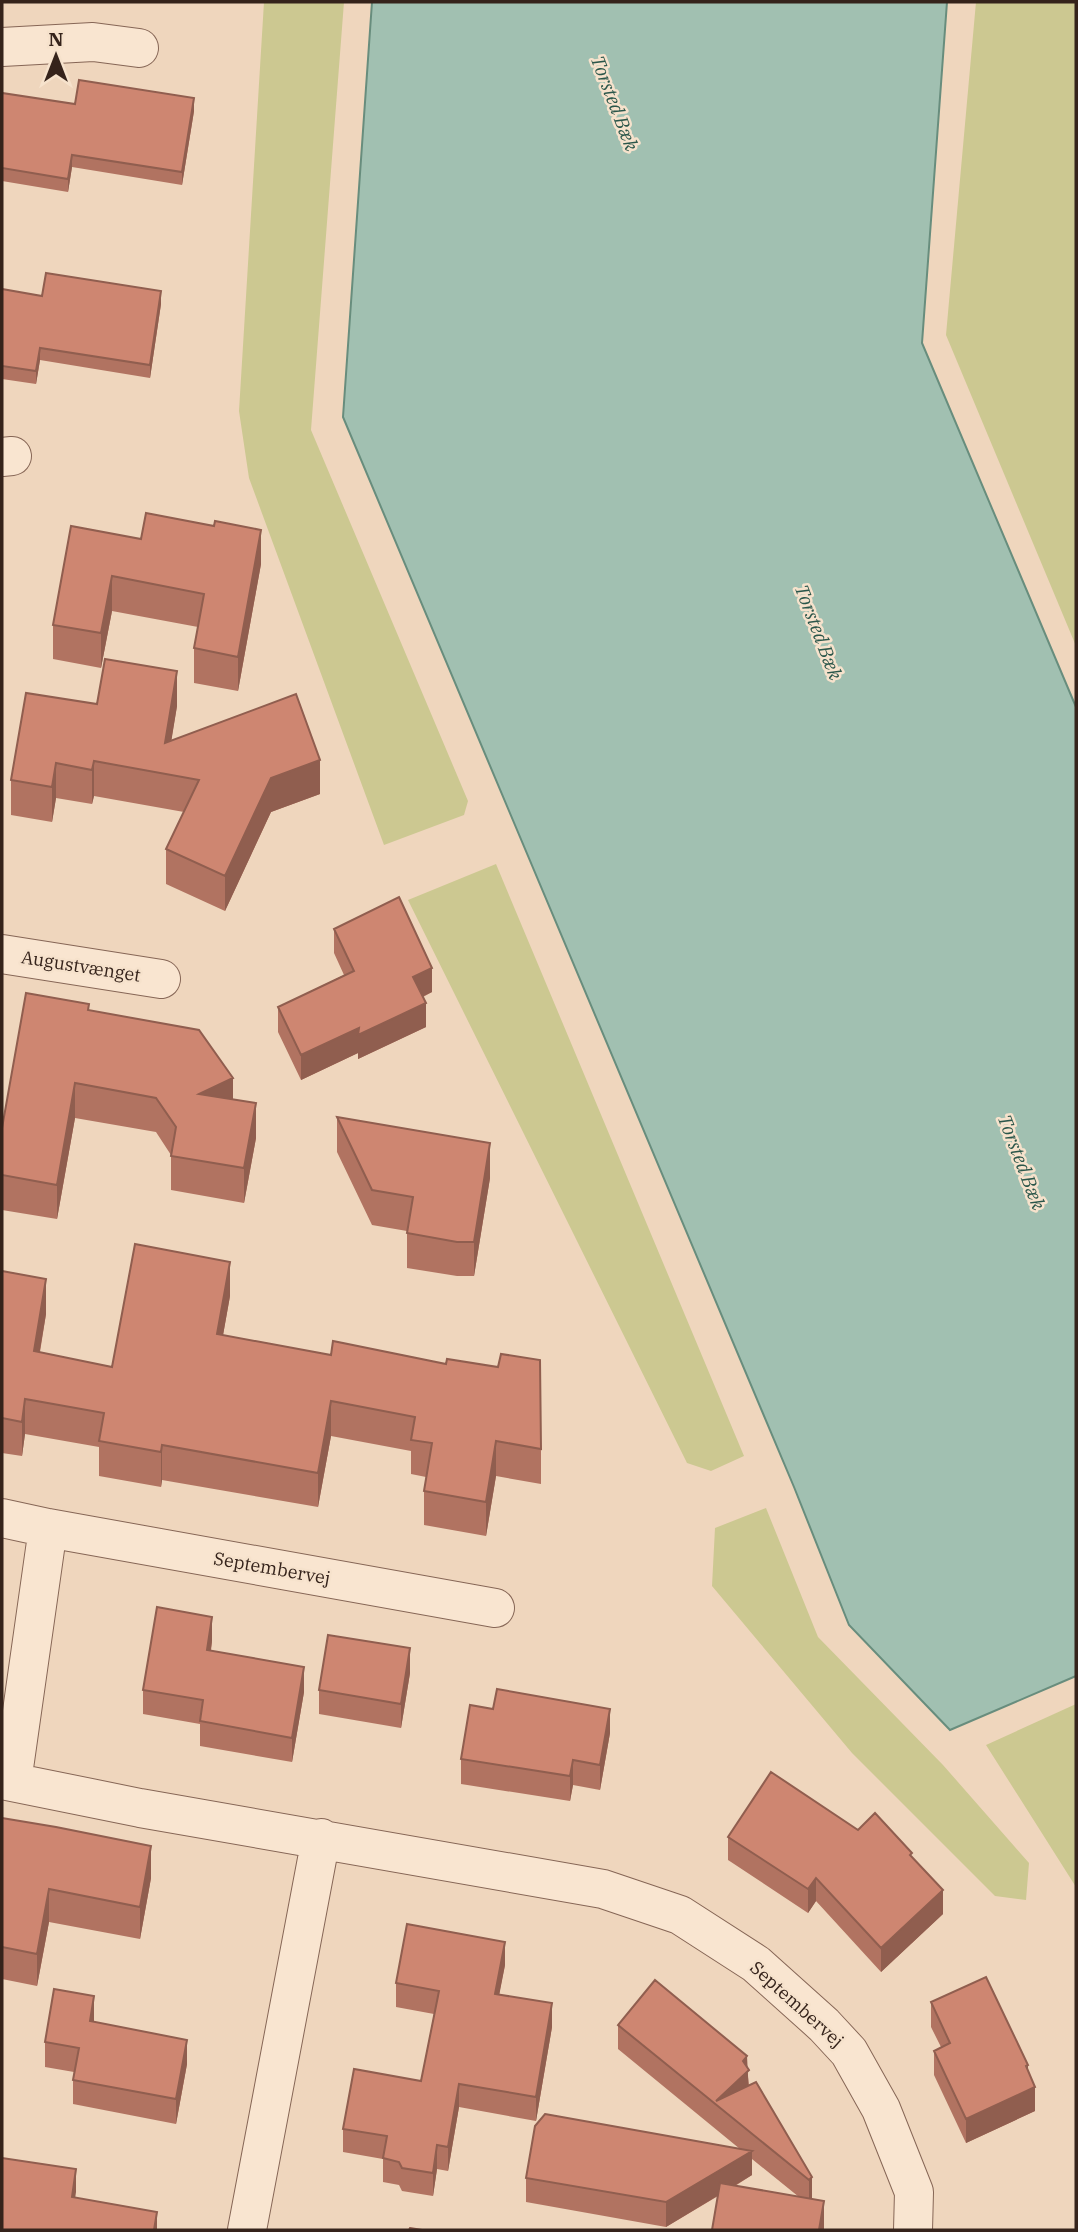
<svg xmlns="http://www.w3.org/2000/svg" width="1078" height="2232" font-family="'IBM Plex Serif',serif">
	<style>
		.green { fill: #ccc891 }
		.water { fill: #a1c0b1; stroke: #688d7d; stroke-width: 2 }
		.lines { fill: none; stroke-linecap: round; stroke-linejoin: round }
		.minor-casing { stroke: #866656; stroke-width: 40 }
		.minor { stroke: #f9e5d0; stroke-width: 38 }
		.wall { fill: #b17361; fill-rule: evenodd }
		.shaded-wall { fill: #905e4f }
		.building { fill: #ce8671; stroke: #905e4f; stroke-width: 2 }
		.labels { text-anchor: middle; dominant-baseline: central; stroke-width: 5; stroke-linejoin: round; paint-order: stroke }
		.street-label { font-size: 18px; fill: #35231b; stroke: #f6e2cc }
		.water-label { font-size: 19px; font-style: italic; fill: #2a564a; stroke: #f6e2cc }
	</style>
	<rect width="100%" height="100%" fill="#efd6bd"/>
	<path class="green" d="M 264,2 L 344,2 L 311,430 L 468,801 L 464,815 L 384,845 L 249,478 L 239,411 Z
		M 976,2 L 1076,2 L 1076,646 L 946,335 Z
		M 496,864 L 744,1456 L 711,1471 L 687,1463 L 408,900 Z
		M 766,1508 L 818,1637 L 943,1765 L 1029,1863 L 1026,1900 L 995,1896 L 852,1753 L 712,1586 L 715,1528 Z
		M 1076,1704 L 1076,1887 L 986,1745 Z"/>
	<path class="water" d="M 372,2 L 947,2 L 922,343 L 1076,707 L 1076,1676 L 950,1730 L 849,1625 L 794,1487 L 343,417 Z"/>
	<g class="lines">
		<defs>
			<path id="minor" d="M 2,47 L 93,42 L 139,48
				M 2,457 L 12,456
				M 2,954 L 161,979
				M 2,1518 L 48,1528 L 495,1608
				M 2,1780 L 140,1808 L 603,1889 L 680,1915 L 756,1964 L 824,2025 L 849,2052 L 881,2109 L 914,2192 L 913,2230
				M 12,1782 L 48,1528
				M 247,2230 L 321,1838"/>
		</defs>
		<use href="#minor" class="minor-casing"/>
		<use href="#minor" class="minor"/>
	</g>
	<path class="wall" d="M 2,93 L 75,104 L 194,111 L 182,185 L 72,167 L 68,192 L 2,181 Z
		M 2,289 L 42,296 L 161,304 L 150,378 L 40,360 L 36,384 L 2,379 Z
		M 71,526 L 261,564 L 238,691 L 194,683 L 194,648 L 198,627 L 112,611 L 101,668 L 53,659 L 53,625 Z
		M 97,704 L 177,706 L 171,741 L 320,794 L 271,812 L 225,911 L 166,884 L 166,849 L 184,812 L 94,796 L 92,804 L 56,798 L 52,822 L 11,815 L 11,780 Z
		M 334,929 L 432,992 L 423,997 L 426,1027 L 358,1059 L 358,1053 L 301,1080 L 278,1032 L 278,1007 L 344,975 L 334,953 Z
		M 89,1011 L 233,1100 L 256,1138 L 244,1203 L 171,1190 L 171,1155 L 156,1132 L 75,1118 L 57,1219 L 2,1210 L 2,1128 Z
		M 337,1117 L 490,1178 L 474,1276 L 457,1276 L 407,1268 L 407,1231 L 372,1225 L 337,1152 Z
		M 2,1271 L 46,1314 L 40,1352 L 112,1367 L 230,1296 L 223,1335 L 541,1449 L 541,1484 L 496,1476 L 486,1536 L 424,1525 L 424,1491 L 426,1477 L 411,1474 L 411,1451 L 331,1436 L 318,1507 L 162,1480 L 161,1487 L 99,1476 L 99,1447 L 25,1434 L 22,1456 L 2,1453 Z
		M 212,1641 L 211,1651 L 304,1692 L 292,1762 L 200,1746 L 200,1724 L 143,1714 L 143,1690 Z
		M 410,1673 L 401,1728 L 319,1714 L 319,1690 Z
		M 610,1733 L 600,1790 L 573,1785 L 570,1801 L 461,1784 L 461,1759 Z
		M 2,1818 L 151,1878 L 140,1939 L 49,1922 L 37,1986 L 2,1979 Z
		M 858,1830 L 912,1857 L 943,1914 L 881,1972 L 816,1901 L 808,1913 L 728,1860 L 728,1837 Z
		M 505,1965 L 499,1994 L 552,2027 L 536,2121 L 459,2107 L 448,2171 L 437,2169 L 433,2196 L 402,2191 L 399,2185 L 383,2182 L 383,2159 L 343,2152 L 343,2129 L 421,2081 L 434,2014 L 396,2007 L 396,1983 Z
		M 931,2002 L 1028,2071 L 1035,2111 L 966,2143 L 934,2075 L 934,2051 L 941,2047 L 931,2027 Z
		M 94,2022 L 187,2064 L 176,2124 L 73,2104 L 73,2080 L 74,2072 L 45,2067 L 45,2042 Z
		M 618,2025 L 747,2068 L 749,2086 L 812,2177 L 812,2199 L 824,2230 L 718,2196 L 666,2227 L 526,2202 L 526,2178 L 740,2149 L 618,2049 ZM 752,2159 L 799,2197 L 735,2186 L 752,2175 Z"/>
	<path class="shaded-wall" d="M 194,98 L 194,111 L 182,185 L 182,172 Z
		M 72,155 L 72,167 L 68,192 L 68,179 Z
		M 161,291 L 161,304 L 150,378 L 150,365 Z
		M 40,348 L 40,360 L 36,384 L 36,371 Z
		M 261,530 L 261,564 L 238,691 L 238,657 Z
		M 112,576 L 112,611 L 101,668 L 101,633 Z
		M 177,671 L 177,706 L 166,774 L 165,743 Z
		M 320,760 L 320,794 L 271,812 L 225,911 L 225,876 L 271,778 Z
		M 94,761 L 94,796 L 92,804 L 92,770 Z
		M 56,763 L 56,798 L 52,822 L 52,787 Z
		M 432,968 L 432,992 L 413,1001 L 413,977 Z
		M 426,1003 L 426,1027 L 358,1059 L 358,1053 L 301,1080 L 301,1055 L 359,1028 Z
		M 233,1078 L 233,1113 L 199,1094 Z
		M 75,1083 L 75,1118 L 57,1219 L 57,1185 Z
		M 256,1103 L 256,1138 L 244,1203 L 244,1168 Z
		M 490,1143 L 490,1178 L 474,1276 L 474,1242 Z
		M 230,1262 L 230,1296 L 217,1369 L 217,1334 Z
		M 46,1279 L 46,1314 L 34,1385 L 34,1351 Z
		M 25,1399 L 25,1434 L 22,1456 L 22,1422 Z
		M 331,1401 L 331,1436 L 318,1507 L 318,1473 Z
		M 496,1441 L 496,1476 L 486,1536 L 486,1502 Z
		M 162,1445 L 162,1480 L 161,1487 L 161,1452 Z
		M 212,1617 L 212,1641 L 207,1675 L 207,1650 Z
		M 410,1648 L 410,1673 L 401,1728 L 401,1704 Z
		M 304,1667 L 304,1692 L 292,1762 L 292,1738 Z
		M 610,1709 L 610,1733 L 600,1790 L 600,1765 Z
		M 573,1760 L 573,1785 L 570,1801 L 570,1776 Z
		M 151,1846 L 151,1878 L 140,1939 L 140,1907 Z
		M 816,1878 L 816,1901 L 808,1913 L 808,1889 Z
		M 49,1889 L 49,1922 L 37,1986 L 37,1954 Z
		M 943,1890 L 943,1914 L 881,1972 L 881,1948 Z
		M 505,1942 L 505,1965 L 495,2017 L 495,1994 Z
		M 94,1996 L 94,2021 L 90,2045 L 90,2021 Z
		M 552,2003 L 552,2027 L 536,2121 L 536,2097 Z
		M 187,2040 L 187,2064 L 176,2124 L 176,2099 Z
		M 747,2056 L 749,2095 L 716,2101 L 743,2061 Z
		M 1028,2065 L 1028,2090 L 1035,2087 L 1035,2111 L 966,2143 L 966,2119 Z
		M 459,2084 L 459,2107 L 448,2171 L 448,2147 Z
		M 437,2145 L 437,2169 L 433,2196 L 433,2173 Z
		M 752,2151 L 752,2175 L 666,2227 L 666,2202 Z
		M 76,2169 L 76,2192 L 72,2220 L 72,2197 Z
		M 812,2177 L 812,2202 L 809,2205 L 809,2180 Z
		M 824,2201 L 824,2230 L 819,2230 Z
		M 157,2212 L 157,2230 L 154,2230 Z"/>
	<path class="building" d="M 79,80 L 194,98 L 182,172 L 72,155 L 68,179 L 2,168 L 2,93 L 75,104 Z
		M 46,273 L 161,291 L 150,365 L 40,348 L 36,371 L 2,366 L 2,289 L 42,296 Z
		M 146,513 L 214,526 L 215,521 L 261,530 L 238,657 L 194,648 L 204,594 L 112,576 L 101,633 L 53,625 L 71,526 L 141,539 Z
		M 105,659 L 177,671 L 165,743 L 296,694 L 320,760 L 271,778 L 225,876 L 166,849 L 199,780 L 94,761 L 92,770 L 56,763 L 52,787 L 11,780 L 26,693 L 97,704 Z
		M 399,897 L 432,968 L 413,977 L 426,1003 L 358,1035 L 359,1028 L 301,1055 L 278,1007 L 354,971 L 334,929 Z
		M 26,993 L 89,1004 L 88,1010 L 199,1030 L 233,1078 L 199,1094 L 256,1103 L 244,1168 L 171,1156 L 176,1127 L 156,1098 L 75,1083 L 57,1185 L 2,1175 L 2,1128 Z
		M 337,1117 L 490,1143 L 474,1242 L 457,1242 L 407,1233 L 413,1197 L 372,1190 Z
		M 135,1244 L 230,1262 L 217,1334 L 331,1355 L 333,1341 L 446,1364 L 447,1359 L 498,1367 L 501,1354 L 540,1360 L 541,1449 L 496,1441 L 486,1502 L 424,1491 L 432,1443 L 411,1440 L 415,1417 L 331,1401 L 318,1473 L 162,1445 L 161,1452 L 99,1441 L 104,1413 L 25,1399 L 22,1422 L 2,1418 L 2,1271 L 46,1279 L 34,1351 L 112,1367 Z
		M 157,1607 L 212,1617 L 207,1650 L 304,1667 L 292,1738 L 200,1721 L 203,1700 L 143,1690 Z
		M 328,1635 L 410,1648 L 401,1704 L 319,1690 Z
		M 497,1689 L 610,1709 L 600,1765 L 573,1760 L 570,1776 L 461,1759 L 470,1705 L 493,1709 Z
		M 771,1772 L 858,1830 L 875,1813 L 912,1853 L 910,1855 L 943,1890 L 881,1948 L 816,1878 L 808,1889 L 728,1837 Z
		M 2,1818 L 56,1827 L 151,1846 L 140,1907 L 49,1889 L 37,1954 L 2,1947 Z
		M 407,1924 L 505,1942 L 495,1994 L 552,2003 L 536,2097 L 459,2084 L 448,2147 L 437,2145 L 433,2173 L 402,2168 L 399,2162 L 383,2158 L 387,2136 L 343,2129 L 354,2069 L 421,2081 L 439,1991 L 396,1983 Z
		M 986,1977 L 1028,2065 L 1026,2066 L 1035,2087 L 966,2119 L 934,2051 L 950,2043 L 931,2002 Z
		M 655,1980 L 747,2056 L 743,2061 L 749,2070 L 716,2101 L 756,2082 L 812,2177 L 809,2180 L 618,2025 Z
		M 54,1989 L 94,1996 L 90,2021 L 187,2040 L 176,2099 L 73,2080 L 79,2048 L 45,2042 Z
		M 545,2114 L 752,2151 L 666,2202 L 526,2178 L 535,2126 Z
		M 2,2158 L 76,2169 L 72,2197 L 157,2212 L 154,2230 L 2,2230 Z
		M 720,2183 L 824,2201 L 819,2230 L 712,2230 Z
		M 410,2228 L 422,2230 L 409,2230 Z"/>
	<g class="labels">
		<g class="street-label">
			<text transform="translate(81 966) rotate(9)">Augustvænget</text>
			<text transform="translate(272 1568) rotate(10)">Septembervej</text>
			<text transform="translate(797 2004) rotate(42)">Septembervej</text>
		</g>
		<g class="water-label">
			<text transform="translate(615 103) rotate(69)">Torsted Bæk</text>
			<text transform="translate(819 632) rotate(69)">Torsted Bæk</text>
			<text transform="translate(1022 1162) rotate(69)">Torsted Bæk</text>
		</g>
	</g>
	<rect width="1078" height="2232" fill="none" stroke="#35231b" stroke-width="7"/>
	<g transform="translate(56 56)" stroke="#f6e2cc" stroke-width="5" paint-order="stroke">
	<path d="M0-5L12 26L0 18L-12 26Z" fill="#35231b"/>
	<text y="-10" font-size="19" font-weight="bold" text-anchor="middle" fill="#35231b">N</text>
	</g>
</svg>
